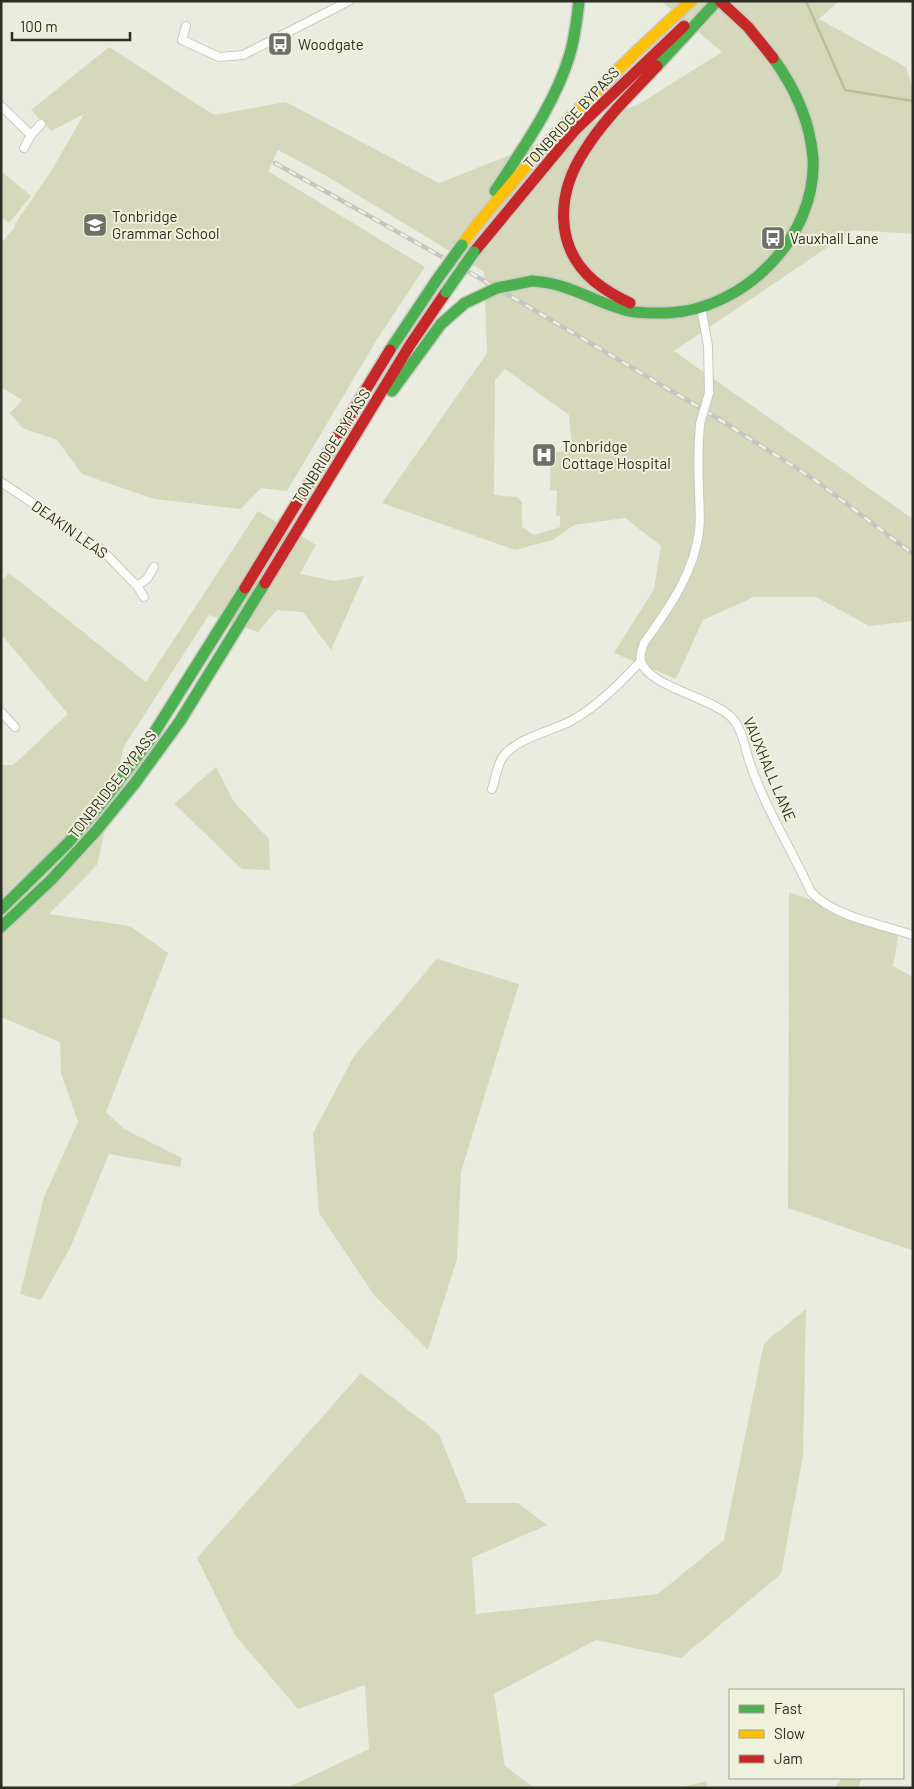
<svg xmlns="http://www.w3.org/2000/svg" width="914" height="1789" font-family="Barlow,sans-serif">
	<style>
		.green { fill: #d6d8bc; fill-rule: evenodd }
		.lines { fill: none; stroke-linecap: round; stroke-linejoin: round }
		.stream { stroke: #bcbe96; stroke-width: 2.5 }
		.street-casing { stroke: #c8c9c0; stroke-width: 10 }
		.fast-casing { stroke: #cacac4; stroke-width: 14 }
		.slow-casing { stroke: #cacac4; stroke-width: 14 }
		.jam-casing { stroke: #cacac4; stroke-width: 14 }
		.street { stroke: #fcfcfa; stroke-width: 8 }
		.fast { stroke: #4caf50; stroke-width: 11 }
		.slow { stroke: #ffc107; stroke-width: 11 }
		.jam { stroke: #c62828; stroke-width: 11 }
		.rail-casing { stroke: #c5c5c2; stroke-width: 4.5 }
		.rail { stroke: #f0f1db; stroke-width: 2.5; stroke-dasharray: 8; stroke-linecap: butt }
		.street-bridge-casing { stroke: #c8c9c0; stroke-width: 10; stroke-linecap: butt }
		.fast-bridge-casing { stroke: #cacac4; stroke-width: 14; stroke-linecap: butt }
		.street-bridge { stroke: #fcfcfa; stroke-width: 8 }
		.fast-bridge { stroke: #4caf50; stroke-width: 11 }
		.labels { text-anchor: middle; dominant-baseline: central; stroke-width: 4; stroke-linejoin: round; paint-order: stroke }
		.poi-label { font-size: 15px; fill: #2c2d24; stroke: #f0f1db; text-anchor: start }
		.street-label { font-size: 15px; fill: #2c2d24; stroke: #f0f1db }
	</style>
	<rect width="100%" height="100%" fill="#ebece0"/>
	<path class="green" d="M 661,1 L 839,1 L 819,19 L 906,67 L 913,91 L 913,234 L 853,230 L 674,351 L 913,519 L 913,621 L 869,626 L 816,597 L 754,597 L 703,620 L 676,679 L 614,653 L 654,589 L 661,546 L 625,518 L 574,525 L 553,540 L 515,550 L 382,503 L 487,353 L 484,272 L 323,174 L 278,150 L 268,171 L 425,267 L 376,341 L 287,491 L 261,488 L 241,509 L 154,499 L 82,474 L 57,440 L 22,428 L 10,413 L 22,400 L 1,387 L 1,243 L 15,227 L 15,224 L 53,168 L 84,114 L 51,131 L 31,110 L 109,47 L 214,115 L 286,102 L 439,183 L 639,104 L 722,52 ZM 505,369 L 569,415 L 572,450 L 556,452 L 551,457 L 550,490 L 557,491 L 556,516 L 560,516 L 560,527 L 534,535 L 522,527 L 522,502 L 517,497 L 494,495 L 495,380 Z
		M 1,171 L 31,196 L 9,223 L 1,217 Z
		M 258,511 L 316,545 L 300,574 L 335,581 L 364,576 L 331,650 L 303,612 L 277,610 L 258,632 L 209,615 L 124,746 L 97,865 L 49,914 L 130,926 L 168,953 L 106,1112 L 124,1129 L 182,1158 L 180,1167 L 109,1154 L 71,1246 L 41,1300 L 20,1294 L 44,1197 L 78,1122 L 61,1073 L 60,1042 L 1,1017 L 1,765 L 13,765 L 68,714 L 1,634 L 1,582 L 9,573 L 146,682 Z
		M 216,767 L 234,802 L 269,839 L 270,870 L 242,869 L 174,804 Z
		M 789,892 L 899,932 L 893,966 L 913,977 L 913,1249 L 911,1250 L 788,1208 Z
		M 437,959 L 519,984 L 461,1172 L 457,1259 L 428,1350 L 374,1295 L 319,1213 L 313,1133 L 354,1056 Z
		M 806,1309 L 803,1456 L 781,1574 L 681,1658 L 596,1640 L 494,1694 L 505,1766 L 534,1788 L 287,1788 L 369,1749 L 365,1685 L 298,1709 L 235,1635 L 197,1558 L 361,1373 L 439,1434 L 467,1503 L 518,1503 L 547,1525 L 472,1558 L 476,1614 L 658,1594 L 724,1540 L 764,1343 Z
		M 842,1778 L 862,1778 L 858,1788 L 835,1788 Z
		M 706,1781 L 708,1788 L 679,1788 Z"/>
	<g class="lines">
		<path class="stream" d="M 806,1 L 845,90 L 913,101"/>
		<defs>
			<path id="street" d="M 186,26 L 182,40 L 219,57 L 243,55 L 349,1
				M 1,106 L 31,135 L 41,124
				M 24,148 L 31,135
				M 701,307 L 708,346 L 709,393
				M 700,424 C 698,446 698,467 699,489 C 699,503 701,518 699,531 C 694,574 668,609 644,643 C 642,649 639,655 641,661 C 647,686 710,697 730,716 C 741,726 744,743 748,757 C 763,805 790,846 811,892 C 835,917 880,924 913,935
				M 1,482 L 101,549 L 137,586 L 147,579 L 154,567
				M 137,586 L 144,597
				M 1,712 L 15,727
				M 492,789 C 495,780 497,768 501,760 C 512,739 552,731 571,721 C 598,706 620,683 641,661"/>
			<path id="fast" d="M 657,66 L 717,1
				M 495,191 C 523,148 555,104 570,54 C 575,36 577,19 579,1
				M 532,281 C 570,283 591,301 625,310 C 638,314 653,313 667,313 C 744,310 817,237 813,158 C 810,120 795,88 773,58
				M 390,350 L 436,281
				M 392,391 L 441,324 L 465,303
				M 1,909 L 68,843 L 108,795 L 149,741 L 245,588
				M 1,927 L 51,880 L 96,831 L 135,783 L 180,721 L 265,583"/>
			<path id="slow" d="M 462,245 C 477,223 495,203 512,183 C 567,118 628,58 691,1"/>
			<path id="jam" d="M 720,1 L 748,27 L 773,58
				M 474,252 L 575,130 L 684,26
				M 630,303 C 617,297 605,290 594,281 C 553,246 557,192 585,150 C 604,119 632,93 657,66
				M 265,583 L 410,345 L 446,292
				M 245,588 L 390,350"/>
		</defs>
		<use href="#street" class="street-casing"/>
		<use href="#fast" class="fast-casing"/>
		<use href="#slow" class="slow-casing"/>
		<use href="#jam" class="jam-casing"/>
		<use href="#street" class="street"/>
		<use href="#fast" class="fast"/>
		<use href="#slow" class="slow"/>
		<use href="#jam" class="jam"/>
		<defs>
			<path id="rail" d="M 275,163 L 490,284 L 714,416 L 815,480 L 913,554"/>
		</defs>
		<use href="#rail" class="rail-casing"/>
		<use href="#rail" class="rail"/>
		<defs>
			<path id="street-bridge" d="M 700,424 L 709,393"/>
			<path id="fast-bridge" d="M 436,281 L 462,245
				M 446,292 L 474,252
				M 465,303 L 497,288 L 532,281"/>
		</defs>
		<use href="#street-bridge" class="street-bridge-casing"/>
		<use href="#fast-bridge" class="fast-bridge-casing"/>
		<use href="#street-bridge" class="street-bridge"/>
		<use href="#fast-bridge" class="fast-bridge"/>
	</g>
	<defs>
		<symbol id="bus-square" viewBox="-11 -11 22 22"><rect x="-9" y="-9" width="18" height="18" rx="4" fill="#6f7066" stroke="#f0f1db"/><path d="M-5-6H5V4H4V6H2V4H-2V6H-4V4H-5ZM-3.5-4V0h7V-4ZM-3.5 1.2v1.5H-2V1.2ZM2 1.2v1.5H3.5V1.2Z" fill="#fff"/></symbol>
		<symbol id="school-square" viewBox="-11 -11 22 22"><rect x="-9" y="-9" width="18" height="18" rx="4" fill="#6f7066" stroke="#f0f1db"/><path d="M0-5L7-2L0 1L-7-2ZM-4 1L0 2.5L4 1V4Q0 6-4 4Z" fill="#fff"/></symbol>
		<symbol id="hospital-square" viewBox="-11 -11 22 22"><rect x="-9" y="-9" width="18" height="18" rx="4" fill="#6f7066" stroke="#f0f1db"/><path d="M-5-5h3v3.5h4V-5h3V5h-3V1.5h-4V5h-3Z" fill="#fff"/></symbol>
	</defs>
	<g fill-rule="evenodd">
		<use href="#bus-square" x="266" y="30" width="28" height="28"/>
		<use href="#school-square" x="81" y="211" width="28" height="28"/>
		<use href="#bus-square" x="759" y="224" width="28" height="28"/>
		<use href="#hospital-square" x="530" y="441" width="28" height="28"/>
	</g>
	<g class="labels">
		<g class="poi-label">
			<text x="298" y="44">Woodgate</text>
			<text x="112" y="216">Tonbridge<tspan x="112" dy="17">Grammar School</tspan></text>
			<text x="790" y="238">Vauxhall Lane</text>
			<text x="562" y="446">Tonbridge<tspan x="562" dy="17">Cottage Hospital</tspan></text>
		</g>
		<g class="street-label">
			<text transform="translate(571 117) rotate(-47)">TONBRIDGE BYPASS</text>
			<text transform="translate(331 446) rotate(-58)">TONBRIDGE BYPASS</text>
			<text transform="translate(70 529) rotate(35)">DEAKIN LEAS</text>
			<text transform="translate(770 769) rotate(67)">VAUXHALL LANE</text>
			<text transform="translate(112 784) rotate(-52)">TONBRIDGE BYPASS</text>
		</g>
	</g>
	<rect width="914" height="1789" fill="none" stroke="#2c2d24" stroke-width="5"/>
	<rect x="729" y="1689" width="175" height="90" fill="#f0f1db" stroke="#a2a392"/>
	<rect x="739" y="1705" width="25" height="8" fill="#4caf50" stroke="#a2a392"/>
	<text x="774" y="1714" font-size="15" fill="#2c2d24">Fast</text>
	<rect x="739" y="1730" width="25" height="8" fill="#ffc107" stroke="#a2a392"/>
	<text x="774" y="1739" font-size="15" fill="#2c2d24">Slow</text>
	<rect x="739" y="1755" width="25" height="8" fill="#c62828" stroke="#a2a392"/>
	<text x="774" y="1764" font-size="15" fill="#2c2d24">Jam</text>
	<path d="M12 32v8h118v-8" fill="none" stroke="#2c2d24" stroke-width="2.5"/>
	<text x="20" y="32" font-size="15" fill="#2c2d24" stroke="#f0f1db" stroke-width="4" paint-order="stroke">100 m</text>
</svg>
